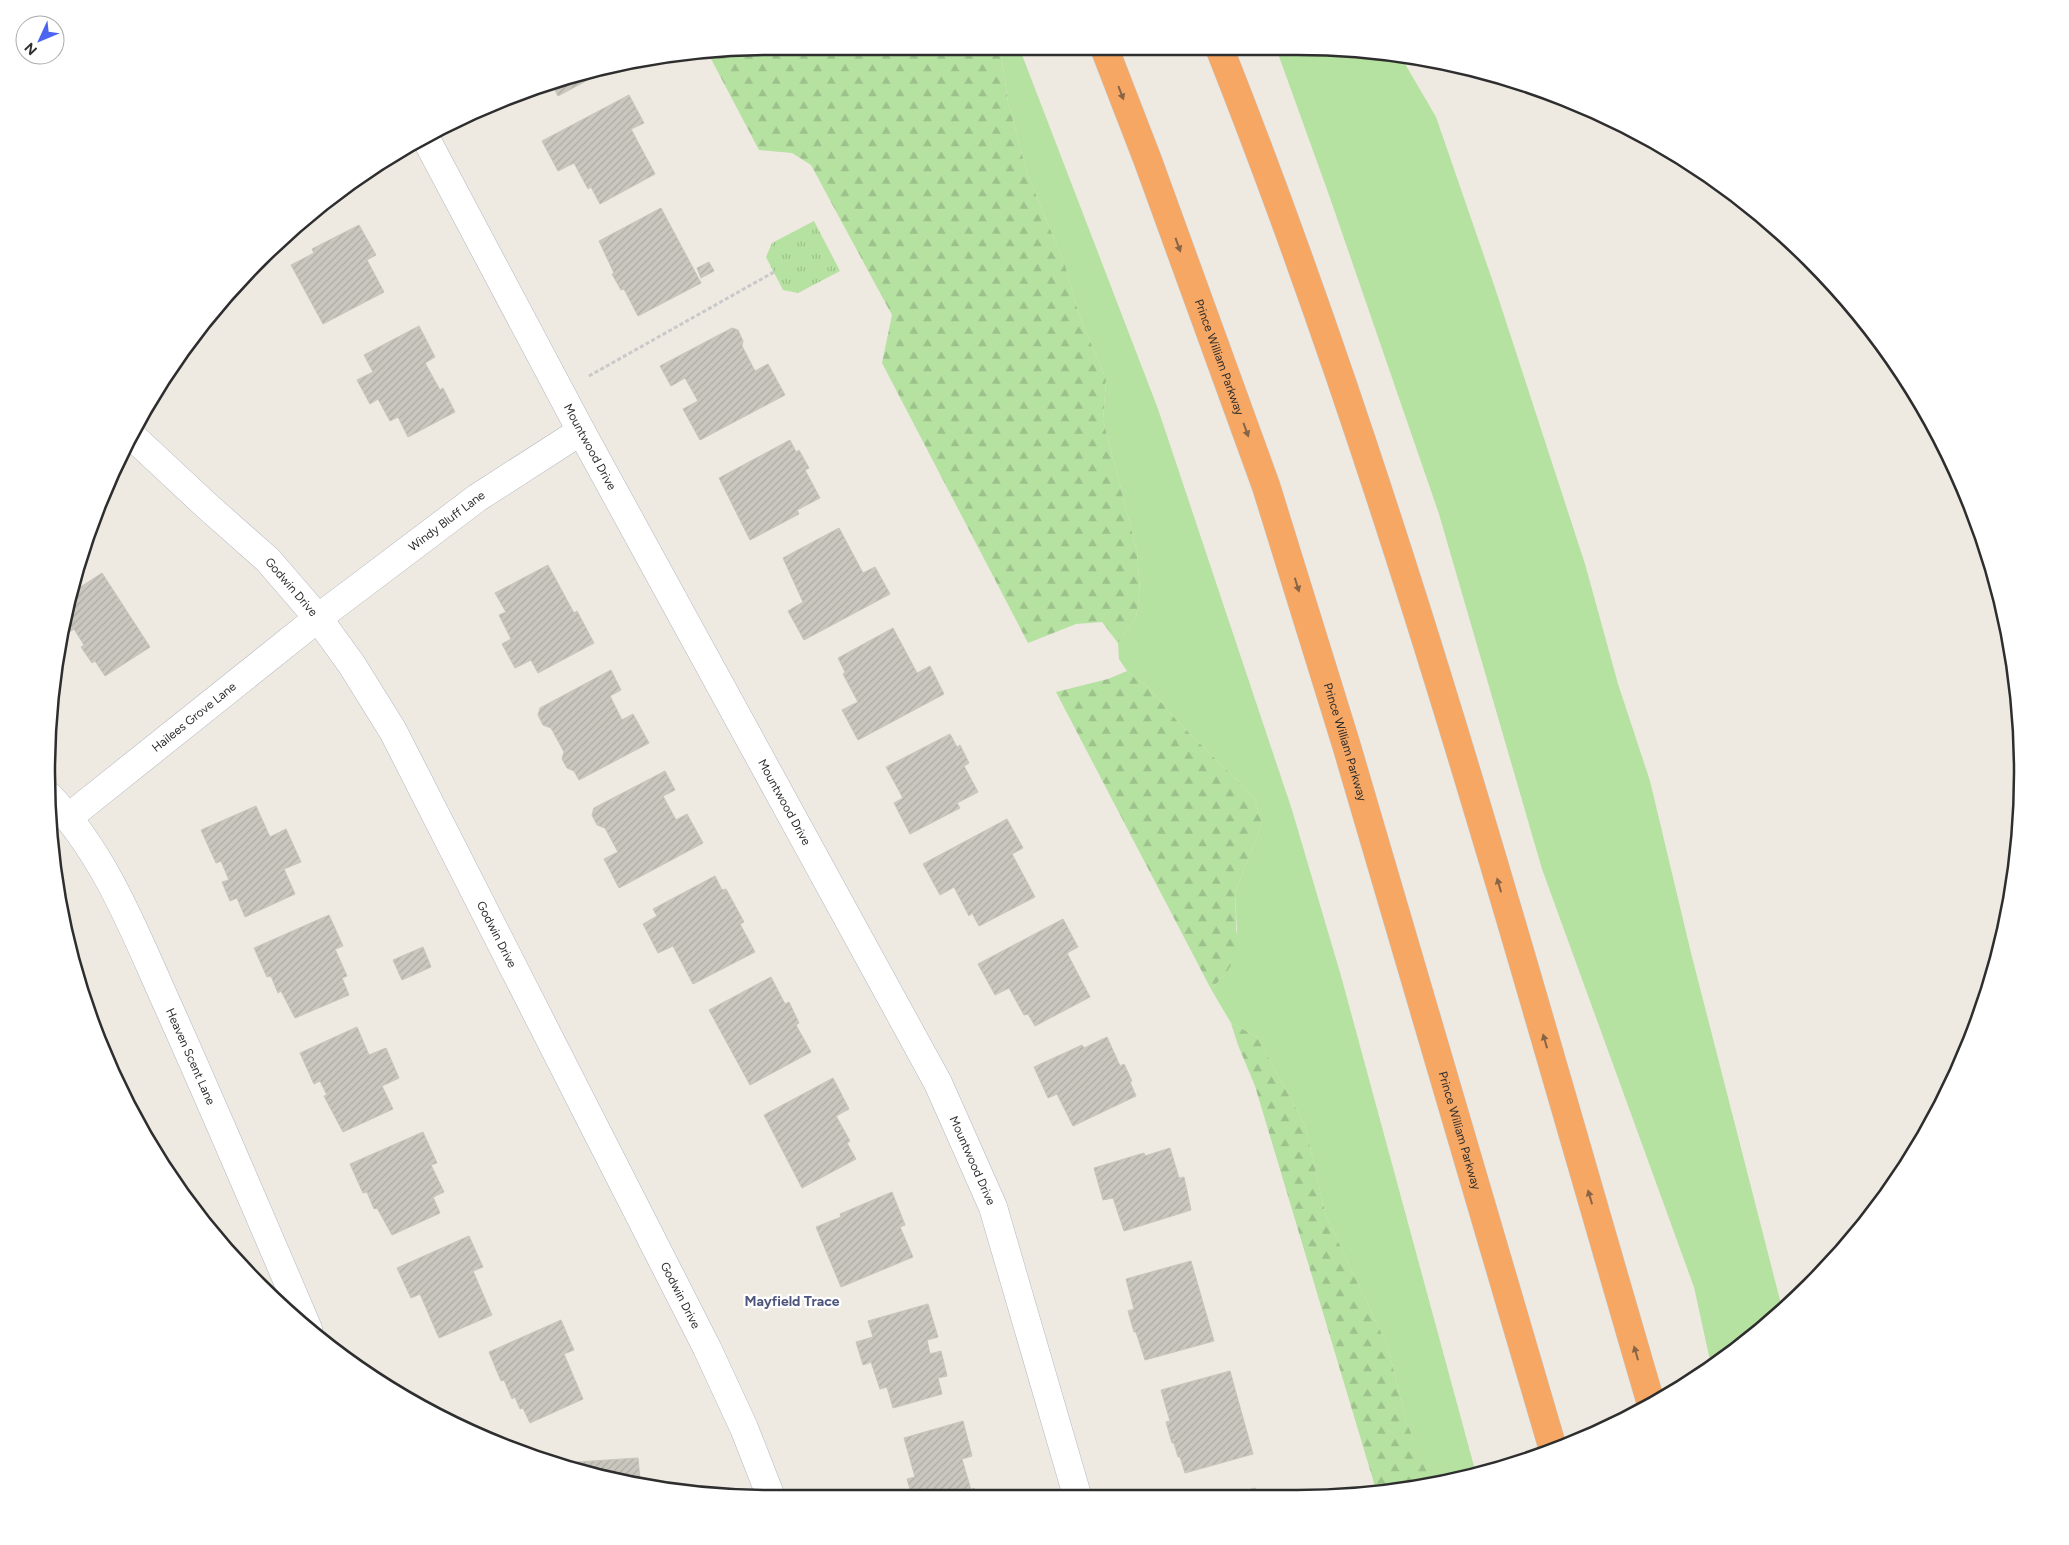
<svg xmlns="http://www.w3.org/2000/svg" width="2069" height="1545" font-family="Figtree,sans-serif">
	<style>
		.grass { fill: #b5e1a1 }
		.forest { fill: url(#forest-firs) }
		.park { fill: url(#park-tufts) }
		.building { fill: url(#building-hatch); stroke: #cac5ba }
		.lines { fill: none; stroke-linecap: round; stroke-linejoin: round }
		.minor-casing { stroke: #b4b7c0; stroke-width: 29 }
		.highway-casing { stroke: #c9c9c9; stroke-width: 29 }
		.path { stroke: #c9c9c9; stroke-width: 3; stroke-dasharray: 4 2.5; stroke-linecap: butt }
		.minor { stroke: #fff; stroke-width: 28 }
		.highway { stroke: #f6a764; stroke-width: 28 }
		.oneway { fill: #886446 }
		.labels { text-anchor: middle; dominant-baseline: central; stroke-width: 4.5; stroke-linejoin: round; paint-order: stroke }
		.street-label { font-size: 12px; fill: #2e2e2e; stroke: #fff }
		.neighbourhood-label { font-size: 14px; font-weight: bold; fill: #4f567d; stroke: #fff }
		.rim { fill: none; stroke: #2e2e2e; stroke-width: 2.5 }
	</style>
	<defs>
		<pattern id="forest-firs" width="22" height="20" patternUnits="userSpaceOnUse" patternTransform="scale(1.25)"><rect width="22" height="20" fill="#b5e1a1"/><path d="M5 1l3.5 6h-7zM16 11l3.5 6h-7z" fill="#9cc18b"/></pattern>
		<pattern id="park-tufts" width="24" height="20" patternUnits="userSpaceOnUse" patternTransform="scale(1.25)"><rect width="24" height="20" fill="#b5e1a1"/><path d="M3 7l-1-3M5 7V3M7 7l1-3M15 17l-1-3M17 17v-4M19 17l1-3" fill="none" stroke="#9cc18b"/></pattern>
		<pattern id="building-hatch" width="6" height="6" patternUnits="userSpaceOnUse" patternTransform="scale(1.25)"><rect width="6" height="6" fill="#cac7bf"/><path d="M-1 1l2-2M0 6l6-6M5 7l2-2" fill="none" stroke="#aeaba4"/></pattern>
	</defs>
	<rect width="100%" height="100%" fill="#eee9e1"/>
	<path class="grass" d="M 1000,47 L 1019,47 L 1158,409 L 1292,810 L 1341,976 L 1475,1470 L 1430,1481 L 1406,1421 L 1388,1347 L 1326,1216 L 1305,1125 L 1257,1037 L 1231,1023 L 1211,989 L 1224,976 L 1237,931 L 1235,892 L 1262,824 L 1254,797 L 1178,722 L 1147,686 L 1127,671 L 1119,659 L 1118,643 L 1136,617 L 1140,592 L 1137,551 L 1103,420 L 1106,379 L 1079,315 L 1065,265 L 1027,173 L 1008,102 Z
		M 1276,48 L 1344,48 L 1401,57 L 1436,117 L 1495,288 L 1585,564 L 1618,684 L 1650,781 L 1691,953 L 1782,1308 L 1738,1349 L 1711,1365 L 1694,1287 L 1542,869 L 1439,514 L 1329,195 Z"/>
	<path class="forest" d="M 773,46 L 1000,47 L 1008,102 L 1027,173 L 1065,265 L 1079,315 L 1106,379 L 1103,420 L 1137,551 L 1140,592 L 1136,617 L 1118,643 L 1102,622 L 1076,624 L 1028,643 L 882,363 L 892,315 L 811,165 L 792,153 L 759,150 L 709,55 Z
		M 1127,671 L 1147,686 L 1178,722 L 1254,797 L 1262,824 L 1235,892 L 1237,956 L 1224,976 L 1211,989 L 1056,692 L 1108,679 Z
		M 1231,1023 L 1257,1037 L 1305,1125 L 1326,1216 L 1388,1347 L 1406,1421 L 1431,1482 L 1392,1492 L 1377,1493 L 1255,1086 L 1238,1045 Z"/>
	<path class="park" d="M 814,221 L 840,271 L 798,293 L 783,290 L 766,257 L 772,243 Z"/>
	<path class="building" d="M 612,67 L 558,96 L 552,84 L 584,71 Z
		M 629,95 L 644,123 L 631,129 L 655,174 L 600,204 L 591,187 L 588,189 L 574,163 L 558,171 L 542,141 Z
		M 661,208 L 701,283 L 638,316 L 624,289 L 621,290 L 612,274 L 614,273 L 599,241 Z
		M 359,225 L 376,255 L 367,260 L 384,292 L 323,324 L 291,265 L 314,253 L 312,249 Z
		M 709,262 L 714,271 L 701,278 L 697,268 Z
		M 419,326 L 435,357 L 425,363 L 440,390 L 443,388 L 455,412 L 408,437 L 398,417 L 390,421 L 378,399 L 370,404 L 357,380 L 373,372 L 364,355 Z
		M 732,328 L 738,330 L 743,341 L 742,346 L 755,371 L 768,364 L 785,395 L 700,440 L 683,409 L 698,401 L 685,378 L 671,386 L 660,366 Z
		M 790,440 L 796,452 L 799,450 L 809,468 L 805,470 L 820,498 L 797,510 L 799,514 L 750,540 L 719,478 Z
		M 839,528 L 863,573 L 875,567 L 890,594 L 804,640 L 788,611 L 803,602 L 783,558 Z
		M 548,565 L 574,613 L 577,611 L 594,643 L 538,673 L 531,660 L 515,668 L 502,644 L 511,639 L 499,615 L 506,612 L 495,593 Z
		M 102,573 L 150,647 L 105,676 L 95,661 L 92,663 L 81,647 L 84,645 L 74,629 L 68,633 L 62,624 L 70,594 Z
		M 893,628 L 917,673 L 930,666 L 944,694 L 858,740 L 842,710 L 858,702 L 843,674 L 845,672 L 838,658 Z
		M 611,670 L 621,690 L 610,696 L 622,720 L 633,714 L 649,743 L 579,780 L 574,771 L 567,768 L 562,759 L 564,752 L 551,728 L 543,725 L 538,715 L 540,708 Z
		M 950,734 L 957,747 L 960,745 L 969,763 L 964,766 L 978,792 L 957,803 L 960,808 L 910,834 L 894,803 L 903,798 L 886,767 Z
		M 665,771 L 675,790 L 663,796 L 676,820 L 687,814 L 703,843 L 619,888 L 604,859 L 618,852 L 605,828 L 597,825 L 592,815 L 594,808 Z
		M 256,806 L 270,837 L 286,829 L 301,862 L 284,869 L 295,894 L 245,917 L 237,898 L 230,901 L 222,882 L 229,880 L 221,861 L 216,863 L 201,830 Z
		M 1007,819 L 1023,848 L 1012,854 L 1035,897 L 979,926 L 972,913 L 969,916 L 954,887 L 940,895 L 923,864 Z
		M 715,876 L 722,890 L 726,889 L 744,922 L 740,924 L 755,952 L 693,984 L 673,946 L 658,953 L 643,924 L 657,916 L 653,909 Z
		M 329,915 L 343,946 L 335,949 L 347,976 L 342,978 L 349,995 L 295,1018 L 281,991 L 278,993 L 271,976 L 267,977 L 254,948 Z
		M 1063,919 L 1078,947 L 1067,953 L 1090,997 L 1035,1026 L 1028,1014 L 1024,1015 L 1009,988 L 995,995 L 978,964 Z
		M 423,947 L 431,967 L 402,980 L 393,960 Z
		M 771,977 L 785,1004 L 789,1002 L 799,1023 L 796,1025 L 811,1052 L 750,1085 L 709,1010 Z
		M 357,1027 L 369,1055 L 386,1048 L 399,1078 L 382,1086 L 393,1109 L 343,1132 L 324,1096 L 327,1095 L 320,1081 L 314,1084 L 300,1053 Z
		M 1107,1037 L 1120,1066 L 1124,1064 L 1132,1081 L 1130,1082 L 1136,1096 L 1073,1126 L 1057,1094 L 1048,1098 L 1034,1067 L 1082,1045 L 1084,1048 Z
		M 833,1078 L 849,1109 L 836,1116 L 850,1141 L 847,1143 L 856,1159 L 802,1188 L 764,1115 Z
		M 423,1132 L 437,1163 L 431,1165 L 444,1192 L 433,1197 L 440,1213 L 392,1235 L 377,1208 L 374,1209 L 367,1192 L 363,1193 L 350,1164 Z
		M 1170,1148 L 1179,1178 L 1184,1177 L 1191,1210 L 1124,1231 L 1113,1198 L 1103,1200 L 1094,1168 L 1144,1153 L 1145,1156 Z
		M 892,1192 L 905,1225 L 900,1227 L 913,1257 L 841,1287 L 816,1227 L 841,1217 L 840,1214 Z
		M 469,1236 L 483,1267 L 473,1271 L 492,1315 L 439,1338 L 420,1294 L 411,1298 L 397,1268 Z
		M 1191,1261 L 1214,1341 L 1145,1360 L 1136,1332 L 1134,1332 L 1128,1311 L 1134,1309 L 1126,1279 Z
		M 928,1304 L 938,1337 L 927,1340 L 930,1354 L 941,1351 L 947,1376 L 938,1378 L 942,1394 L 893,1408 L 887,1387 L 880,1389 L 871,1362 L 863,1365 L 856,1342 L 873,1337 L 868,1321 Z
		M 561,1320 L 574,1350 L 564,1354 L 583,1399 L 530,1423 L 523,1408 L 520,1409 L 515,1397 L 512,1399 L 504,1380 L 501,1381 L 489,1352 Z
		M 1230,1371 L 1253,1454 L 1185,1473 L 1180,1457 L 1178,1457 L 1174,1443 L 1172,1443 L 1166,1422 L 1170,1421 L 1161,1390 Z
		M 963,1421 L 972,1456 L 962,1459 L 971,1490 L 974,1488 L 976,1495 L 912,1496 L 907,1479 L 915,1477 L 904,1438 Z
		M 638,1458 L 640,1480 L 577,1468 L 577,1462 Z
		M 1255,1488 L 1257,1493 L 1234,1494 Z"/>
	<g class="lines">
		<defs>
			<g id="minor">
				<path id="s1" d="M 425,137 L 581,431 L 938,1083 L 993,1207 L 1077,1495"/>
				<path id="s2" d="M 131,435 L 207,506 L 268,560 L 318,618 L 352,665 L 393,731 L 707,1348 L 744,1428 L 771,1497"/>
				<path id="s3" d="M 49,796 C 106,855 135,933 168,1006 C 216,1113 262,1221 308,1329"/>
				<path id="s4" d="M 69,817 L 318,618 L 477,498 L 581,431"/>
			</g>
			<g id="highway">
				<path id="s5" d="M 1104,47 L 1148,161 L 1266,486 L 1346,744 L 1553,1449"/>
				<path d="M 1219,47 C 1394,488 1517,946 1650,1400"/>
			</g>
		</defs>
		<use href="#minor" class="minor-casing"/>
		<use href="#highway" class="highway-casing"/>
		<path class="path" d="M 589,376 L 774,272"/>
		<use href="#minor" class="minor"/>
		<use href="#highway" class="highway"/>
	</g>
	<defs><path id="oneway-solid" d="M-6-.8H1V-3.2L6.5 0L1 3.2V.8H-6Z" transform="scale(1.25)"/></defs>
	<g class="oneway">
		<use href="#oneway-solid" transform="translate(1121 93) rotate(69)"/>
		<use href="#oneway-solid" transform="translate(1178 245) rotate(70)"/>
		<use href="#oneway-solid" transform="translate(1246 430) rotate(70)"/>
		<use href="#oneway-solid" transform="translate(1297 585) rotate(73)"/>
		<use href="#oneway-solid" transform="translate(1499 885) rotate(-106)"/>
		<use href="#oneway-solid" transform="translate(1545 1041) rotate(-106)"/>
		<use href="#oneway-solid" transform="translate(1590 1197) rotate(-106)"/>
		<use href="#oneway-solid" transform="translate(1636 1353) rotate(-106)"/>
	</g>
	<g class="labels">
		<g class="street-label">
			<text stroke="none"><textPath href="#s5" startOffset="331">Prince William Parkway</textPath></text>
			<text stroke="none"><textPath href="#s1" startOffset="351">Mountwood Drive</textPath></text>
			<text stroke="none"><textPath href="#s4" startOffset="480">Windy Bluff Lane</textPath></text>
			<text stroke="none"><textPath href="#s2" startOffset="221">Godwin Drive</textPath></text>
			<text stroke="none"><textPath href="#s4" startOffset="160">Hailees Grove Lane</textPath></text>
			<text stroke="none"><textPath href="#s5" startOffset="736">Prince William Parkway</textPath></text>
			<text stroke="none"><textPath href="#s1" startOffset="756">Mountwood Drive</textPath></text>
			<text stroke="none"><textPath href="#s2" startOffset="626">Godwin Drive</textPath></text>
			<text stroke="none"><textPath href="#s3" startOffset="298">Heaven Scent Lane</textPath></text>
			<text stroke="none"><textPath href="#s5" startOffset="1141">Prince William Parkway</textPath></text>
			<text stroke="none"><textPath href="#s1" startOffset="1161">Mountwood Drive</textPath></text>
			<text stroke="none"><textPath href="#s2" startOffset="1031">Godwin Drive</textPath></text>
		</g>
		<g class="neighbourhood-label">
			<text x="792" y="1301">Mayfield Trace</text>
		</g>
	</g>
	<path d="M0 0H2069V1545H0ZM772 55H1297A717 717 0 0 1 2014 772V773A717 717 0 0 1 1297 1490H772A717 717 0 0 1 55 773V772A717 717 0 0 1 772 55Z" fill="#fff" fill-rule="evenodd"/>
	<path class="rim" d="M772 55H1297A717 717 0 0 1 2014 772V773A717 717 0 0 1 1297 1490H772A717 717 0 0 1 55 773V772A717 717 0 0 1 772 55Z"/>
	<g transform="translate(40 40) rotate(226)"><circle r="24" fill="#ffffff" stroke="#ababab"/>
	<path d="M0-4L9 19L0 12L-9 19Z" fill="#4b65f1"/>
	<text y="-8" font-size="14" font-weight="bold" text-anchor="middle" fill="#2e2e2e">N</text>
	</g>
</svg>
